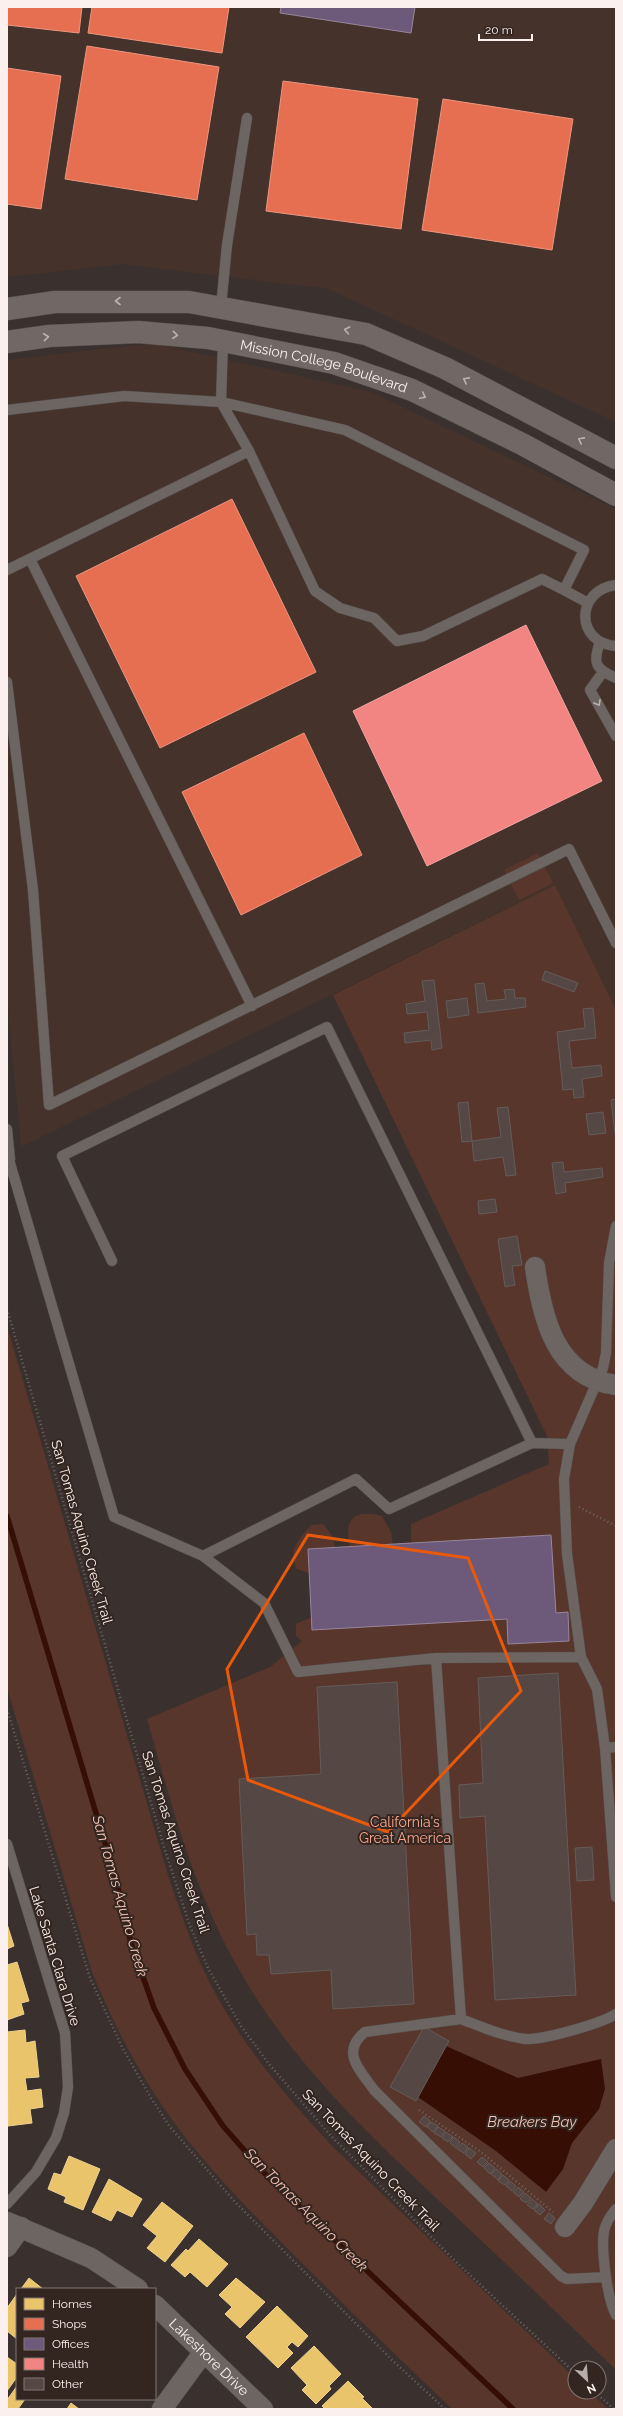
<svg xmlns="http://www.w3.org/2000/svg" width="623" height="2416" font-family="Raleway,sans-serif">
	<style>
		.built { fill: #45322b }
		.green { fill: #59362b }
		.water { fill: #360e04 }
		.homes { fill: #e9c46a; stroke: #eed191 }
		.shops { fill: #e76f51; stroke: #ed9680 }
		.offices { fill: #6d597a; stroke: #98869c }
		.health { fill: #f28482; stroke: #f5a4a2 }
		.lines { fill: none; stroke-linecap: round; stroke-linejoin: round }
		.stream { stroke: #360e04; stroke-width: 5.5 }
		.building { fill: #554743; stroke: #645c5a }
		.lane-casing { stroke: #544d4a; stroke-width: 11 }
		.street-casing { stroke: #544d4a; stroke-width: 21 }
		.secondary-casing { stroke: #544d4a; stroke-width: 23 }
		.path { stroke: #6b6462; stroke-width: 2.5; stroke-dasharray: 1 3; stroke-linecap: butt }
		.lane { stroke: #6d6562; stroke-width: 10 }
		.street { stroke: #6d6562; stroke-width: 20 }
		.secondary { stroke: #716764; stroke-width: 22 }
		.oneway { stroke: #bdb2af }
		.oneway2 { stroke: #bbb1ae }
		.marked { fill: none; stroke: #e8590c; stroke-width: 3; stroke-linejoin: round }
		.labels { text-anchor: middle; dominant-baseline: central; stroke-width: 4; stroke-linejoin: round; paint-order: stroke }
		.street-label { font-size: 14px; fill: #fbf0ed; stroke: #332520 }
		.park-label { font-size: 14px; fill: #f9a78e; stroke: #332520 }
		.water-label { font-size: 15px; font-style: italic; fill: #f5c2b3; stroke: #332520 }
	</style>
	<rect width="100%" height="100%" fill="#3a312e"/>
	<path class="built" d="M 7,7 L 616,7 L 616,422 L 328,289 L 123,264 L 7,277 Z
		M 153,343 L 371,392 L 616,509 L 616,1010 L 555,885 L 21,1147 L 7,997 L 7,361 L 15,359 Z"/>
	<path class="green" d="M 538,853 L 553,883 L 519,900 L 504,870 Z
		M 555,885 L 616,1010 L 616,2370 C 561,2316 505,2263 449,2210 C 371,2136 296,2068 241,1973 C 195,1894 172,1807 147,1719 L 270,1667 L 302,1641 L 296,1636 L 296,1624 L 312,1617 L 309,1573 L 297,1569 C 287,1550 299,1539 311,1525 L 323,1524 L 333,1537 L 335,1547 L 350,1546 C 343,1518 355,1509 382,1516 L 391,1532 L 393,1544 L 411,1542 L 411,1524 L 549,1464 L 547,1436 L 333,995 Z
		M 7,1326 L 167,1872 C 178,1905 189,1938 203,1969 C 234,2036 284,2095 334,2148 L 575,2378 L 575,2392 L 590,2392 L 608,2409 L 452,2409 C 399,2358 346,2307 294,2255 C 243,2204 191,2152 152,2090 C 128,2052 109,2013 92,1972 L 7,1688 Z"/>
	<path class="water" d="M 446,2046 L 518,2078 L 601,2059 L 605,2089 L 599,2109 L 572,2143 L 563,2169 L 546,2192 L 496,2151 L 418,2097 Z"/>
	<path class="homes" d="M 7,1924 L 14,1946 L 7,1949 Z
		M 17,1962 L 29,2001 L 21,2003 L 24,2014 L 7,2020 L 7,1965 Z
		M 25,2030 L 26,2043 L 35,2041 L 39,2077 L 25,2078 L 27,2091 L 41,2089 L 43,2107 L 30,2109 L 32,2123 L 8,2126 L 7,2032 Z
		M 69,2156 L 100,2169 L 83,2210 L 64,2202 L 66,2197 L 48,2189 L 54,2173 L 61,2175 Z
		M 109,2179 L 142,2199 L 132,2217 L 117,2210 L 111,2221 L 92,2212 Z
		M 162,2202 L 193,2226 L 165,2262 L 147,2248 L 157,2236 L 143,2225 Z
		M 199,2239 L 228,2264 L 207,2287 L 190,2272 L 185,2277 L 171,2265 L 186,2249 L 188,2251 Z
		M 29,2278 L 43,2289 L 21,2289 Z
		M 236,2278 L 265,2302 L 240,2328 L 225,2314 L 232,2307 L 219,2295 Z
		M 17,2294 L 17,2339 L 7,2331 L 7,2308 Z
		M 277,2306 L 308,2336 L 298,2347 L 292,2342 L 287,2347 L 293,2353 L 278,2368 L 246,2337 Z
		M 314,2346 L 341,2374 L 329,2386 L 331,2389 L 316,2404 L 302,2390 L 307,2385 L 291,2368 Z
		M 7,2357 L 17,2364 L 17,2377 L 7,2391 Z
		M 348,2381 L 364,2397 L 362,2398 L 373,2409 L 325,2409 L 322,2406 Z
		M 17,2386 L 17,2399 L 25,2399 L 18,2409 L 10,2409 L 7,2407 L 7,2400 Z
		M 71,2403 L 79,2409 L 67,2409 Z"/>
	<path class="shops" d="M 7,7 L 82,7 L 79,33 L 7,25 Z
		M 92,7 L 229,7 L 222,53 L 88,33 Z
		M 87,46 L 219,67 L 197,200 L 65,179 Z
		M 7,68 L 61,76 L 41,209 L 7,204 Z
		M 283,81 L 418,99 L 401,229 L 266,211 Z
		M 443,99 L 573,119 L 552,250 L 422,230 Z
		M 232,499 L 316,672 L 160,748 L 76,576 Z
		M 304,733 L 362,855 L 241,915 L 182,792 Z"/>
	<path class="offices" d="M 281,7 L 415,7 L 411,33 L 280,13 Z
		M 551,1535 L 556,1613 L 568,1612 L 569,1641 L 508,1644 L 507,1619 L 312,1630 L 308,1549 Z"/>
	<path class="health" d="M 526,625 L 602,781 L 427,866 L 353,711 Z"/>
	<g class="lines">
		<path class="stream" d="M 7,1516 L 116,1880 L 131,1943 L 154,2008 L 185,2069 L 223,2126 L 268,2177 L 513,2409"/>
	</g>
	<path class="building" d="M 545,971 L 578,983 L 574,992 L 542,980 Z
		M 434,980 L 442,1048 L 432,1050 L 431,1040 L 405,1043 L 404,1033 L 429,1030 L 427,1012 L 407,1014 L 406,1004 L 425,1001 L 422,981 Z
		M 484,983 L 487,1001 L 506,999 L 504,990 L 514,989 L 515,998 L 525,998 L 526,1007 L 478,1013 L 475,984 Z
		M 467,998 L 469,1015 L 448,1018 L 446,1001 Z
		M 593,1008 L 596,1038 L 569,1041 L 572,1068 L 601,1065 L 602,1076 L 582,1079 L 584,1097 L 574,1098 L 573,1089 L 563,1090 L 557,1032 L 585,1028 L 583,1009 Z
		M 616,1099 L 616,1141 L 611,1100 Z
		M 468,1102 L 472,1141 L 462,1142 L 458,1103 Z
		M 508,1107 L 516,1175 L 506,1176 L 503,1157 L 474,1161 L 472,1141 L 501,1137 L 497,1108 Z
		M 603,1112 L 606,1133 L 589,1135 L 586,1114 Z
		M 563,1162 L 564,1172 L 602,1168 L 603,1177 L 565,1183 L 566,1192 L 556,1194 L 552,1163 Z
		M 495,1199 L 497,1212 L 479,1214 L 478,1201 Z
		M 517,1236 L 522,1265 L 512,1266 L 515,1285 L 505,1287 L 498,1239 Z
		M 558,1673 L 576,1995 L 495,2000 L 485,1816 L 460,1818 L 459,1785 L 483,1783 L 478,1678 Z
		M 397,1682 L 414,2004 L 333,2009 L 331,1970 L 271,1974 L 269,1955 L 257,1955 L 256,1934 L 247,1935 L 239,1779 L 321,1774 L 317,1687 Z
		M 592,1847 L 594,1880 L 577,1881 L 575,1848 Z
		M 424,2027 L 449,2041 L 416,2101 L 390,2087 Z
		M 424,2116 L 430,2121 L 426,2127 L 419,2122 Z
		M 431,2122 L 438,2126 L 433,2132 L 427,2127 Z
		M 438,2127 L 445,2131 L 441,2137 L 434,2133 Z
		M 446,2132 L 453,2137 L 448,2142 L 442,2138 Z
		M 454,2137 L 460,2142 L 456,2148 L 450,2143 Z
		M 462,2143 L 468,2147 L 464,2153 L 457,2149 Z
		M 469,2148 L 476,2153 L 471,2159 L 465,2154 Z
		M 482,2157 L 488,2162 L 483,2167 L 477,2162 Z
		M 489,2163 L 495,2168 L 490,2174 L 484,2168 Z
		M 496,2169 L 502,2174 L 498,2180 L 491,2174 Z
		M 503,2175 L 509,2180 L 505,2185 L 498,2181 Z
		M 510,2181 L 516,2186 L 512,2191 L 506,2186 Z
		M 518,2187 L 524,2192 L 519,2197 L 513,2192 Z
		M 525,2193 L 531,2198 L 526,2203 L 520,2199 Z
		M 532,2199 L 538,2204 L 533,2209 L 527,2205 Z
		M 539,2204 L 545,2210 L 540,2215 L 534,2210 Z
		M 549,2213 L 555,2218 L 551,2224 L 544,2219 Z"/>
	<g class="lines">
		<defs>
			<path id="lane" d="M 221,307 L 227,245 L 247,118
				M 223,340 L 221,402 L 249,451 L 315,591 L 340,608 L 374,618 L 397,641 L 423,636 L 542,579 L 564,590
				M 7,410 L 124,396 L 221,402 L 345,430 L 584,550 L 564,590 L 588,603
				M 30,559 L 252,1006
				M 7,570 L 249,451
				M 616,585 C 575,590 575,643 616,646
				M 600,642 C 592,664 596,669 616,678
				M 603,672 L 590,690 L 616,736
				M 7,682 L 33,890 L 49,1105 L 569,849 L 616,943
				M 7,1129 L 10,1159
				M 7,1153 L 114,1517 L 203,1556 L 264,1603 L 298,1672 L 436,1658 L 461,2019 C 482,2027 502,2036 525,2039 C 543,2040 600,2024 616,2014
				M 616,1226 L 609,1263 L 606,1353 L 603,1368 L 570,1444 L 564,1479 L 567,1554 L 581,1657 L 597,1689 L 605,1748 L 616,1747
				M 112,1261 L 62,1156 L 327,1027 L 532,1443
				M 203,1556 L 356,1479 L 389,1509 L 532,1443 L 570,1444
				M 436,1658 L 581,1657
				M 605,1748 L 616,1897
				M 7,1844 L 65,2033 L 68,2087 L 64,2113 L 56,2138 L 36,2172 L 7,2204
				M 461,2019 L 365,2032 C 340,2052 360,2070 374,2090 L 561,2276 L 567,2279 L 606,2277
				M 616,2209 C 610,2216 606,2222 604,2231 C 601,2249 607,2299 616,2315"/>
			<g id="street">
				<path d="M 535,1267 C 542,1317 555,1377 616,1385"/>
				<path d="M 7,2222 L 91,2258 L 138,2289"/>
				<path d="M 565,2227 L 583,2203 L 616,2149"/>
				<path d="M 7,2247 L 21,2227"/>
				<path id="s1" d="M 155,2305 L 263,2409"/>
				<path d="M 162,2409 L 203,2353"/>
			</g>
			<g id="secondary">
				<path d="M 7,309 L 55,302 L 189,302 L 366,334 L 445,368 L 616,458"/>
				<path id="s2" d="M 7,342 L 49,336 L 138,332 L 208,338 L 334,363 L 412,390 L 522,444 L 616,495"/>
			</g>
		</defs>
		<use href="#lane" class="lane-casing"/>
		<use href="#street" class="street-casing"/>
		<use href="#secondary" class="secondary-casing"/>
		<path class="path" d="M 7,1309 L 164,1847 L 190,1926 L 208,1968 L 241,2026 L 269,2064 L 330,2135 L 454,2260 L 575,2373
			M 579,1507 L 616,1526
			M 7,1709 L 90,1978 L 122,2047 L 151,2098 L 170,2127 L 235,2202 L 392,2360 L 445,2409
			M 419,2110 L 481,2152 L 553,2212
			M 595,2392 L 614,2409"/>
		<use href="#lane" class="lane"/>
		<use href="#street" class="street"/>
		<use href="#secondary" class="secondary"/>
	</g>
	<defs><path id="oneway-chevron" d="M-2-3.5L2.5 0L-2 3.5" fill="none" stroke-width="1.6" stroke-linecap="round" stroke-linejoin="round"/></defs>
	<g class="oneway">
		<use href="#oneway-chevron" transform="translate(118 301) rotate(-180)"/>
		<use href="#oneway-chevron" transform="translate(347 330) rotate(-169)"/>
		<use href="#oneway-chevron" transform="translate(175 335) rotate(5)"/>
		<use href="#oneway-chevron" transform="translate(46 337) rotate(-6)"/>
		<use href="#oneway-chevron" transform="translate(466 380) rotate(-152)"/>
		<use href="#oneway-chevron" transform="translate(423 396) rotate(26)"/>
		<use href="#oneway-chevron" transform="translate(581 440) rotate(-152)"/>
	</g>
	<use class="oneway2" href="#oneway-chevron" transform="translate(598 703) rotate(61)"/>
	<path class="marked" d="M 308,1535 L 468,1558 L 521,1691 L 388,1832 L 248,1780 L 227,1669 Z"/>
	<g class="labels">
		<g class="street-label">
			<text stroke="none"><textPath href="#s2" startOffset="321">Mission College Boulevard</textPath></text>
			<text transform="translate(82 1532) rotate(74)">San Tomas Aquino Creek Trail</text>
			<text transform="translate(176 1842) rotate(72)">San Tomas Aquino Creek Trail</text>
			<text transform="translate(55 1956) rotate(73)">Lake Santa Clara Drive</text>
			<text transform="translate(371 2160) rotate(46)">San Tomas Aquino Creek Trail</text>
			<text stroke="none"><textPath href="#s1" startOffset="75">Lakeshore Drive</textPath></text>
		</g>
		<g class="park-label">
			<text x="405" y="1822">California's<tspan x="405" dy="16">Great America</tspan></text>
		</g>
		<g class="water-label">
			<text transform="translate(120 1896) rotate(74)">San Tomas Aquino Creek</text>
			<text x="532" y="2122">Breakers Bay</text>
			<text transform="translate(306 2210) rotate(45)">San Tomas Aquino Creek</text>
		</g>
	</g>
	<rect width="623" height="2416" fill="none" stroke="#fbf0ed" stroke-width="16"/>
	<rect x="16" y="2288" width="140" height="112" fill="#332520" stroke="#837672"/>
	<rect x="24" y="2298" width="20" height="12" fill="#e9c46a" stroke="#837672"/>
	<text x="52" y="2308" font-size="12" fill="#fbf0ed">Homes</text>
	<rect x="24" y="2318" width="20" height="12" fill="#e76f51" stroke="#837672"/>
	<text x="52" y="2328" font-size="12" fill="#fbf0ed">Shops</text>
	<rect x="24" y="2338" width="20" height="12" fill="#6d597a" stroke="#837672"/>
	<text x="52" y="2348" font-size="12" fill="#fbf0ed">Offices</text>
	<rect x="24" y="2358" width="20" height="12" fill="#f28482" stroke="#837672"/>
	<text x="52" y="2368" font-size="12" fill="#fbf0ed">Health</text>
	<rect x="24" y="2378" width="20" height="12" fill="#554743" stroke="#837672"/>
	<text x="52" y="2388" font-size="12" fill="#fbf0ed">Other</text>
	<g transform="translate(587 2380) rotate(154)"><circle r="19" fill="#332520" stroke="#837672"/>
	<path d="M0-3L7 15L0 10L-7 15Z" fill="#b7adaa"/>
	<text y="-6" font-size="11" font-weight="bold" text-anchor="middle" fill="#fbf0ed">N</text>
	</g>
	<path d="M479 34v6h53v-6" fill="none" stroke="#fbf0ed" stroke-width="2"/>
	<text x="485" y="34" font-size="12" fill="#fbf0ed" stroke="#332520" stroke-width="3" paint-order="stroke">20 m</text>
</svg>
